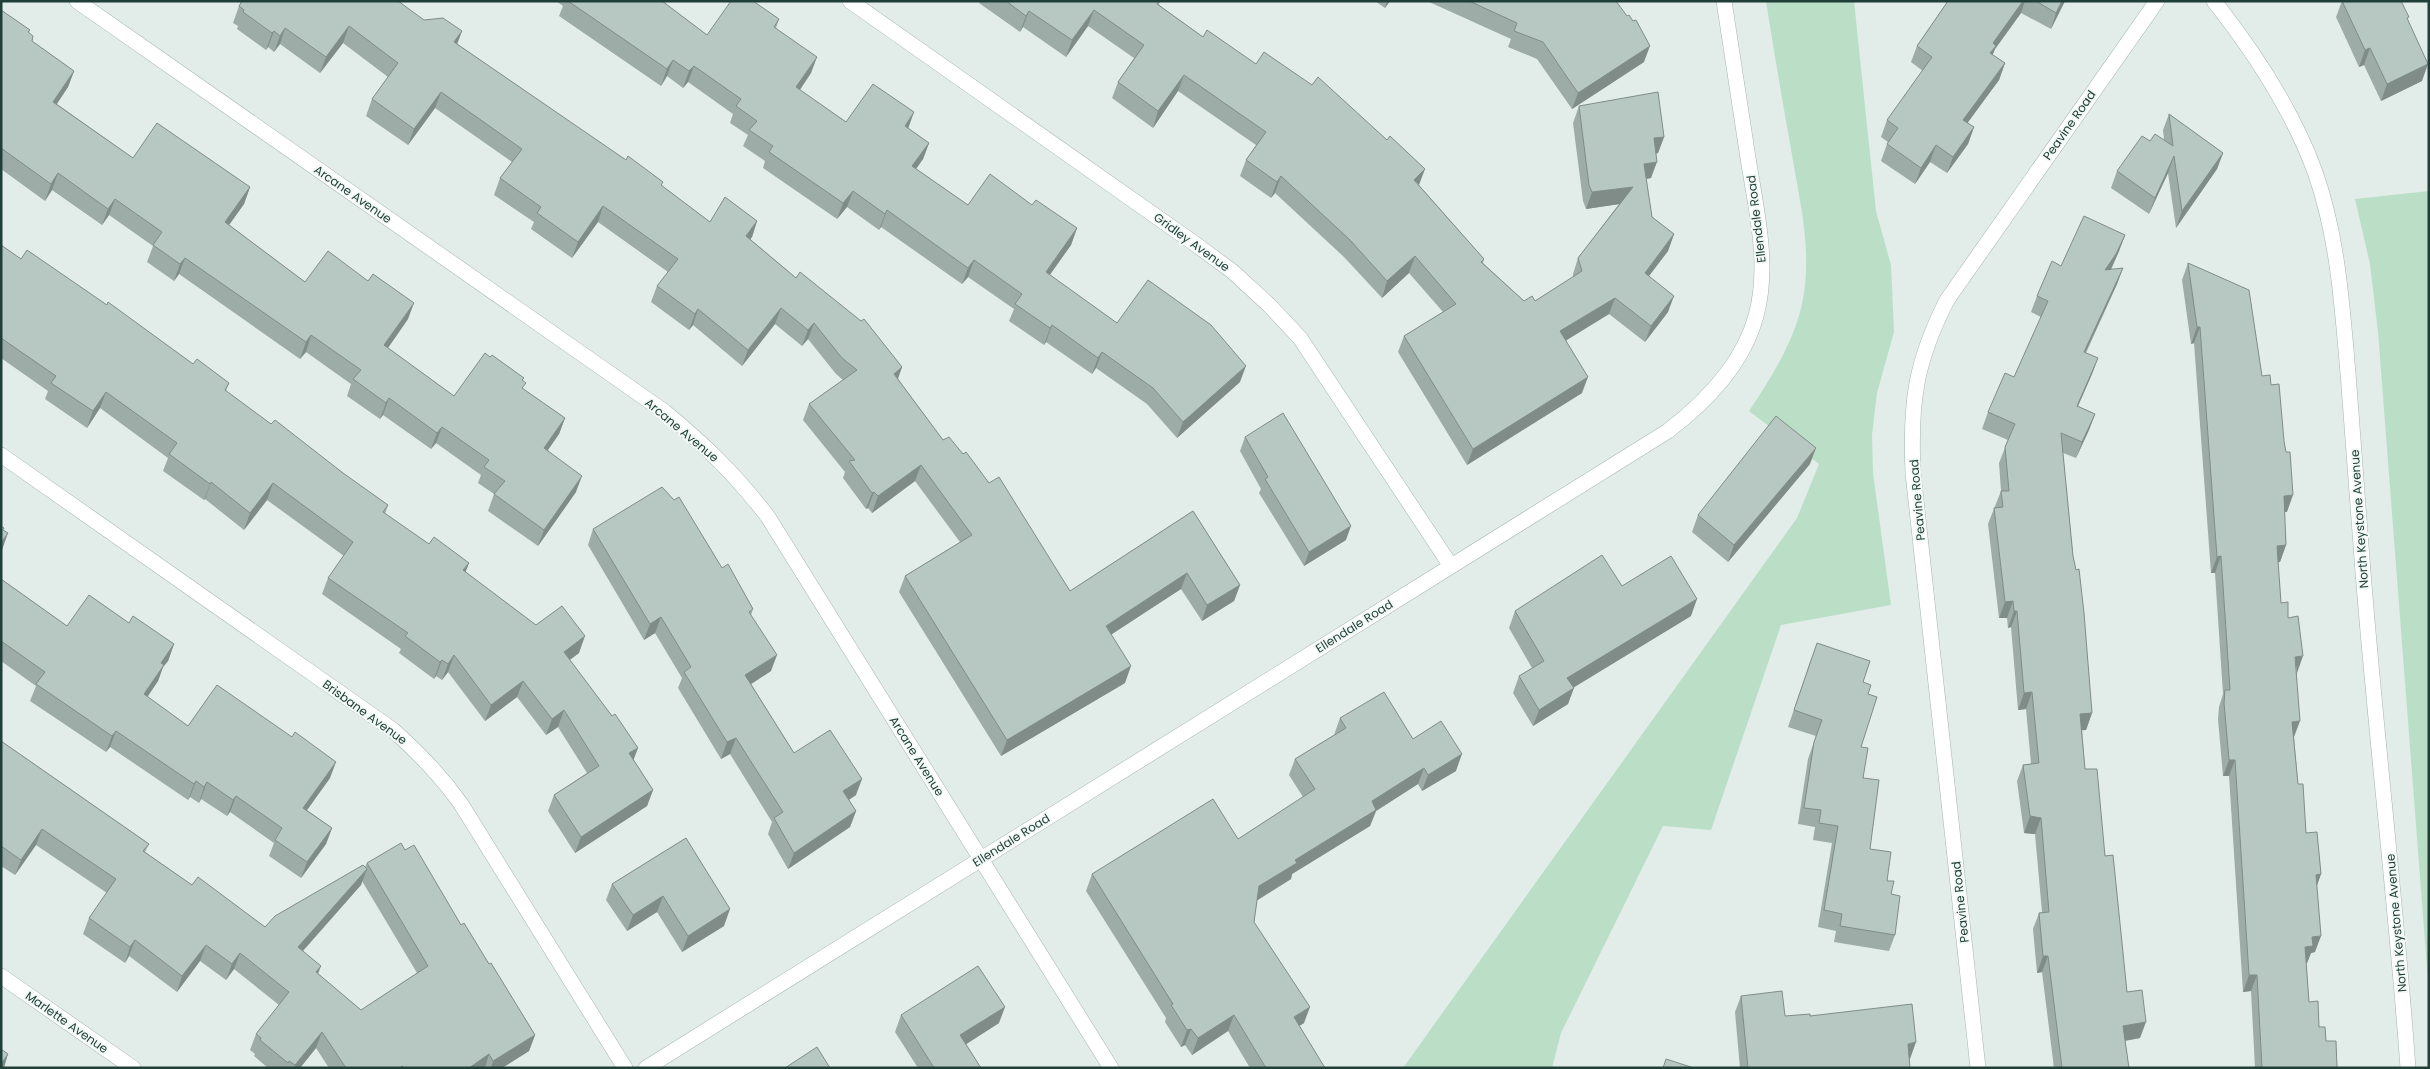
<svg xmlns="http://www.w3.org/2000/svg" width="2430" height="1069" font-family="Poppins,sans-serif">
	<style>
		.green { fill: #badfc6 }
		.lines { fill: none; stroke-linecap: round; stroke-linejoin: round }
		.minor-casing { stroke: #a4b5b1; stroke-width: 16 }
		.minor { stroke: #fff; stroke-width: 15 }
		.wall { fill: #9daca7; fill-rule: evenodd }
		.shaded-wall { fill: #808c88 }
		.building { fill: #b7c8c2; stroke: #808c88 }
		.labels { text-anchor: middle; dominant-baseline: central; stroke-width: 4; stroke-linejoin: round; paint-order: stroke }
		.street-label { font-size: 12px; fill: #213f39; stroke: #f3f9f6 }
	</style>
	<rect width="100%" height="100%" fill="#e2ede9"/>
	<path class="green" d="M 1766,1 L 1854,1 L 1876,211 L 1891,265 L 1894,332 L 1877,393 L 1872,435 L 1873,473 L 1891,605 L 1781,625 L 1711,830 L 1663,826 L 1561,1033 L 1552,1068 L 1403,1068 L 1797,518 L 1819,464 L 1749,411 C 1772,376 1795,341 1803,299 C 1812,251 1800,202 1792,155 C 1783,104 1774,53 1766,1 Z
		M 2429,191 L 2429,994 L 2378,332 L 2370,264 L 2355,199 Z"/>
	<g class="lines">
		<defs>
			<path id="minor" d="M 77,1 L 665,412 C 706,446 735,474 768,517 L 1111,1068
				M 850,1 L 1191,241 L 1232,271 L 1269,305 L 1300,338 L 1451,566
				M 2214,1 C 2255,53 2292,109 2315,172 C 2338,237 2342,305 2348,373 C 2353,439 2358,506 2363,572 C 2376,737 2396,902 2408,1068
				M 1,455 L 393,730 C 419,753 441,776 461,804 L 625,1068
				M 1,976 L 133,1068
				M 646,1068 L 1668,431 C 1707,401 1743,364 1756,316 C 1770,265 1756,209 1748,158 C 1740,106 1732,54 1724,1
				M 1978,1068 L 1913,473 C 1910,403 1915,363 1947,300 L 2157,1"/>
		</defs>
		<use href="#minor" class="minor-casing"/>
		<use href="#minor" class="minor"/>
	</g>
	<path class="wall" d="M 556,1 L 662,1 L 707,35 L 779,19 L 776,28 L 811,73 L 800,90 L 846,122 L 908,128 L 929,143 L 923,159 L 916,169 L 968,205 L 1032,205 L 1077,228 L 1071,245 L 1049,275 L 1117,323 L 1240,382 L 1177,438 L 1147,404 L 1096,368 L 1092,374 L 1046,342 L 1044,345 L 1009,321 L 1014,309 L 968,277 L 962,284 L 881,227 L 879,230 L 847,207 L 837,219 L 763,168 L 765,161 L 743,146 L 748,135 L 730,123 L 733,114 L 688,82 L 683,88 L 667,76 L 661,86 L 559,16 L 563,6 Z
		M 980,1 L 1160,1 L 1159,5 L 1203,37 L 1419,185 L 1484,259 L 1483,263 L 1524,301 L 1535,301 L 1573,277 L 1573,274 L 1578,258 L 1619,204 L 1586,209 L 1583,201 L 1573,123 L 1579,106 L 1664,137 L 1658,153 L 1656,154 L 1651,178 L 1646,179 L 1652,217 L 1674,234 L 1668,251 L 1649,276 L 1668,312 L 1645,342 L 1609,314 L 1566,340 L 1582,393 L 1467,465 L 1398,352 L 1404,336 L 1443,312 L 1409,273 L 1382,298 L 1344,257 L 1275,193 L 1271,198 L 1240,176 L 1246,160 L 1256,145 L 1178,91 L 1153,128 L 1112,98 L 1118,82 L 1134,58 L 1088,26 L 1066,57 L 1023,27 L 1020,32 L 979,3 Z
		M 1375,1 L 1390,1 L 1385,8 Z
		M 1427,1 L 1616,1 L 1644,62 L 1572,109 L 1537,59 L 1508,47 L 1511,39 Z
		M 1948,1 L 2065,1 L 2051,29 L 2021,13 L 1995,49 L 1992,55 L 2005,63 L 1999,80 L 1967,123 L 1974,127 L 1968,144 L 1947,173 L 1930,162 L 1915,184 L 1881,161 L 1887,144 L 1888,142 L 1881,137 L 1887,120 L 1923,71 L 1911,62 L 1917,46 Z
		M 2342,1 L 2408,20 L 2422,81 L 2381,101 L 2364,65 L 2359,67 L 2336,17 Z
		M 239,6 L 424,20 L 462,31 L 457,44 L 662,186 L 710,222 L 757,221 L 752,237 L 750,239 L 902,367 L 898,379 L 943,440 L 963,454 L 989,483 L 1070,591 L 1193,511 L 1240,585 L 1234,601 L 1202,621 L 1181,589 L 1111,634 L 1125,683 L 1001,756 L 899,592 L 905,576 L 960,542 L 915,481 L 872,513 L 868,508 L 866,509 L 843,478 L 845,472 L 803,420 L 809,404 L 843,380 L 836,374 L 808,339 L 802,346 L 775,324 L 742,366 L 693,325 L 689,330 L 651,302 L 657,286 L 668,272 L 598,222 L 572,258 L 531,229 L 534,222 L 494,195 L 500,178 L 512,162 L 435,108 L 408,145 L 366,116 L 372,99 L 388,77 L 343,43 L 320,73 L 280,44 L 274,52 L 268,47 L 266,50 L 237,29 L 238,26 L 233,23 Z
		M 1,10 L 30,30 L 29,33 L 32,41 L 74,71 L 68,87 L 57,104 L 133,158 L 250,187 L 244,204 L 229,225 L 305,282 L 408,319 L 388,348 L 454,396 L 523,381 L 523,389 L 565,418 L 559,434 L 548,450 L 576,492 L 538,546 L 488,511 L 494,494 L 478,483 L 481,475 L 436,443 L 431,449 L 383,415 L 380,419 L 347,396 L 351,384 L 306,352 L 300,359 L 179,274 L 174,281 L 147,262 L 153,246 L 109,215 L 102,225 L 52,190 L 45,201 L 1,169 Z
		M 2169,114 L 2223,153 L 2217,169 L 2176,228 L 2168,173 L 2149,214 L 2111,188 L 2117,171 L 2150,141 L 2164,140 L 2163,130 Z
		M 2125,235 L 2119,251 L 2111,270 L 2123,268 L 2117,284 L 2086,353 L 2098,358 L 2092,374 L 2078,406 L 2095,414 L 2089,430 L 2076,458 L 2063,453 L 2073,556 L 2092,713 L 2086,730 L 2082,730 L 2085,769 L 2105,856 L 2127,992 L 2140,1038 L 2125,1041 L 2129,1068 L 2054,1068 L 2042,972 L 2037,973 L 2033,929 L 2039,913 L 2042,912 L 2035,834 L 2024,833 L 2017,781 L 2023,765 L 2031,764 L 2026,709 L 2018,710 L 2011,627 L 2008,628 L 2007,618 L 1999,618 L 1988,524 L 2001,491 L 1999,463 L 2008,440 L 1982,429 L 1988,412 L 2014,377 L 2041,317 L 2031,312 L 2037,296 L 2061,266 Z
		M 1,245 L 21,259 L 107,305 L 193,364 L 229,383 L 226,391 L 271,424 L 388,505 L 385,514 L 429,544 L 469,563 L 465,572 L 536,625 L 579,653 L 569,660 L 612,716 L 638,748 L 633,759 L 653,790 L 647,806 L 575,853 L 548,811 L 554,795 L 587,773 L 558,727 L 546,735 L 517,697 L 485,721 L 448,672 L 442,680 L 436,676 L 434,679 L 399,653 L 401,649 L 322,594 L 328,578 L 344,556 L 267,500 L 244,530 L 205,499 L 204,500 L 163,471 L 168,458 L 100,408 L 87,428 L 45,399 L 48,391 L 1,358 Z
		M 2188,263 L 2262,376 L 2287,512 L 2284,512 L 2286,545 L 2280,562 L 2278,562 L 2281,603 L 2288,618 L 2297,673 L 2294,737 L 2298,784 L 2306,833 L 2321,874 L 2317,885 L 2315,952 L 2311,953 L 2307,963 L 2306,963 L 2309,1002 L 2337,1068 L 2255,1068 L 2251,991 L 2243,992 L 2229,776 L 2223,776 L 2218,719 L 2219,707 L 2223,694 L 2215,573 L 2211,573 L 2194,343 L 2191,344 L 2182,280 Z
		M 1245,437 L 1346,540 L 1304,566 L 1259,493 L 1261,489 L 1240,451 Z
		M 1810,464 L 1728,562 L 1692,532 L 1698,515 Z
		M 593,529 L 722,568 L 753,609 L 751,615 L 771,671 L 751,684 L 794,753 L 856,795 L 849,800 L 856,811 L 850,827 L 788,869 L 768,834 L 772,822 L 730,754 L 721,759 L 678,688 L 682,678 L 655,633 L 644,640 L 588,545 Z
		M 1,579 L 67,626 L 129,623 L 174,644 L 168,661 L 163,667 L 158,681 L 147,697 L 188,726 L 330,778 L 307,810 L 332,828 L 326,844 L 301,878 L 269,856 L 274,843 L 230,812 L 227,816 L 201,799 L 199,803 L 190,797 L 188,800 L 110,747 L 106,752 L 30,701 L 36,686 L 1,661 Z
		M 1622,586 L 1691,616 L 1573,688 L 1568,704 L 1533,726 L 1513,693 L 1519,676 L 1532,668 L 1509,628 L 1515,611 Z
		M 1811,659 L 1863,682 L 1868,694 L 1861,747 L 1870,849 L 1887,881 L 1891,894 L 1895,935 L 1889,951 L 1834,942 L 1836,931 L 1818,927 L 1832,843 L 1813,840 L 1815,827 L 1798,824 L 1808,759 L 1816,736 L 1788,727 Z
		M 1340,718 L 1413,739 L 1456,771 L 1422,791 L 1418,784 L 1376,811 L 1370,826 L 1292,874 L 1291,879 L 1257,900 L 1254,922 L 1304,1023 L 1299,1026 L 1325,1068 L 1250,1068 L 1228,1031 L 1192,1055 L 1185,1045 L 1181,1047 L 1165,1022 L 1166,1018 L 1086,891 L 1092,874 L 1238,839 L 1303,797 L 1289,775 L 1295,759 L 1334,735 Z
		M 1,741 L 149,844 L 145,852 L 192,885 L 265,927 L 365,867 L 367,863 L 405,850 L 461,925 L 489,964 L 535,1035 L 529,1051 L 502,1068 L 329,1068 L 316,1048 L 300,1068 L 268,1068 L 254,1056 L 255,1054 L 250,1050 L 256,1034 L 279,1005 L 234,969 L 226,980 L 200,961 L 177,992 L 129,956 L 125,963 L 83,934 L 89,918 L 107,893 L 36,845 L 15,875 L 1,866 ZM 362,881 L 417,973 L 361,1010 L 318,974 L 303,951 L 361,885 Z
		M 686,838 L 724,926 L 682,952 L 657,912 L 627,931 L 606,900 L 612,884 Z
		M 1741,996 L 1785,1016 L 1810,1016 L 1910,1059 L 1909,1059 L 1910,1068 L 1740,1068 L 1735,1012 Z
		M 901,1015 L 999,1023 L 966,1044 L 981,1068 L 918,1068 L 895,1032 Z"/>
	<path class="shaded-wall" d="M 1387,1 L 1390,1 L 1385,8 Z
		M 2023,1 L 2025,1 L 2021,13 L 1995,49 L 1990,62 L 1984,70 L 1993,43 Z
		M 2062,1 L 2065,1 L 2051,29 L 2056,13 Z
		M 1094,10 L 1088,26 L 1066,57 L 1072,40 Z
		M 1029,11 L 1023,27 L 1020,32 L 1026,16 Z
		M 349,26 L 343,43 L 320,73 L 326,57 Z
		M 285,28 L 280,44 L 274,52 L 280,36 Z
		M 274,31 L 268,47 L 266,50 L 272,33 Z
		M 462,31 L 456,47 L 454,42 Z
		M 1650,46 L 1644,62 L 1572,109 L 1578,93 Z
		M 2370,48 L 2364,65 L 2359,67 L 2365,50 Z
		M 817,57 L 811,73 L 790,104 L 796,87 Z
		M 673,60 L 667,76 L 661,86 L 667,69 Z
		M 2005,63 L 1999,80 L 1958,136 L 1963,120 Z
		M 2428,64 L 2422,81 L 2381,101 L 2387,84 Z
		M 694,66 L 688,82 L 683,88 L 689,71 Z
		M 74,71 L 68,87 L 47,118 L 53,102 Z
		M 1184,75 L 1178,91 L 1153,128 L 1158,111 Z
		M 441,92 L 435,108 L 408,145 L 414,129 Z
		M 914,112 L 908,129 L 905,126 Z
		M 1974,127 L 1968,144 L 1947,173 L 1953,157 Z
		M 1664,137 L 1658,153 L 1648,155 L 1654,138 Z
		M 929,143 L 923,159 L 906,183 L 912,166 Z
		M 1936,145 L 1930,162 L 1915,184 L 1921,168 Z
		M 2223,153 L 2217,169 L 2176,228 L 2182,211 Z
		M 2174,156 L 2168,173 L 2149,214 L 2155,198 Z
		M 1657,162 L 1651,178 L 1638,180 L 1644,164 Z
		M 1425,169 L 1419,185 L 1414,180 Z
		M 58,173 L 52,190 L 45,201 L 51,184 Z
		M 1281,176 L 1275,193 L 1271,198 L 1277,182 Z
		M 250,187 L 244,204 L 219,239 L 225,222 Z
		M 1633,187 L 1627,203 L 1586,209 L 1592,192 Z
		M 853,191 L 847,207 L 837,219 L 843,203 Z
		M 115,199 L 109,215 L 102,225 L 108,209 Z
		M 603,206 L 598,222 L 572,258 L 578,242 Z
		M 887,210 L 881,227 L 879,230 L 885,214 Z
		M 757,221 L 752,237 L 740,252 L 746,236 Z
		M 1077,228 L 1071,245 L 1040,289 L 1046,272 Z
		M 1674,234 L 1668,251 L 1639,289 L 1645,273 Z
		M 2125,235 L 2119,251 L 2110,271 L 2105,270 Z
		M 1415,256 L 1409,273 L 1382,298 L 1387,281 Z
		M 185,258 L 179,274 L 174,281 L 180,264 Z
		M 974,260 L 968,277 L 962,284 L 968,268 Z
		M 2123,268 L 2117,284 L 2078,368 L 2084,352 Z
		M 1674,296 L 1668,312 L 1645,342 L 1651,326 Z
		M 1615,298 L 1609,314 L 1554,348 L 1560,331 Z
		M 414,303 L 408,319 L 378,362 L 384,345 Z
		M 781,308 L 775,324 L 742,366 L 748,350 Z
		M 698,309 L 693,325 L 689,330 L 695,314 Z
		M 814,323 L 808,339 L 802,346 L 808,330 Z
		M 1052,325 L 1046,342 L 1044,345 L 1050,328 Z
		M 2197,327 L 2200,327 L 2194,343 L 2191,344 Z
		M 311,335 L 306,352 L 300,359 L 306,342 Z
		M 1102,352 L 1096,368 L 1092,374 L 1098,358 Z
		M 2098,358 L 2092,374 L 2071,422 L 2077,406 Z
		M 1246,366 L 1240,382 L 1177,438 L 1183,422 Z
		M 902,367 L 896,383 L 894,374 Z
		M 1588,377 L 1582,393 L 1467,465 L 1473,449 Z
		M 106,392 L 100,408 L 87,428 L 93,411 Z
		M 389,398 L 383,415 L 380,419 L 386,403 Z
		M 2095,414 L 2089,430 L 2076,458 L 2082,442 Z
		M 565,418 L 559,434 L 538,464 L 544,448 Z
		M 442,427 L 436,443 L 431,449 L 437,433 Z
		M 1816,448 L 1810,464 L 1728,562 L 1734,545 Z
		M 921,465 L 915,481 L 872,513 L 878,496 Z
		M 582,476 L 576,492 L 538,546 L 544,530 Z
		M 211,482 L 205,499 L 204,500 L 210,484 Z
		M 273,483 L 267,500 L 244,530 L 250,513 Z
		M 874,492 L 868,508 L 866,509 L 872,493 Z
		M 2293,495 L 2287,512 L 2278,512 L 2284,496 Z
		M 1351,526 L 1346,540 L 1304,566 L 1309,552 Z
		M 8,533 L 2,550 L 1,551 L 1,543 Z
		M 2286,545 L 2280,562 L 2271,562 L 2277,546 Z
		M 2221,556 L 2215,573 L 2211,573 L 2217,557 Z
		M 469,563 L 463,579 L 463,570 Z
		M 1187,573 L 1181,589 L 1100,642 L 1106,626 Z
		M 1240,585 L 1234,601 L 1202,621 L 1207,605 Z
		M 1697,599 L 1691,616 L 1561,695 L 1567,678 Z
		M 2013,601 L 2007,618 L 1999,618 L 2005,602 Z
		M 2014,611 L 2017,611 L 2011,627 L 2008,628 Z
		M 661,617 L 655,633 L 644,640 L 650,624 Z
		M 585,636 L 579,653 L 558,669 L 564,652 Z
		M 174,644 L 168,661 L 163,667 L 158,681 L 138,711 L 144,694 L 161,663 Z
		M 454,655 L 448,672 L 442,680 L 448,664 Z
		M 777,655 L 771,671 L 739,692 L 745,675 Z
		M 2303,656 L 2297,673 L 2295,657 Z
		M 442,660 L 436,676 L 434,679 L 440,662 Z
		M 1131,666 L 1125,683 L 1001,756 L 1007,740 Z
		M 523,681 L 517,697 L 485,721 L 491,705 Z
		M 1574,688 L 1568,704 L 1533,726 L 1539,710 Z
		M 2032,692 L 2026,709 L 2018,710 L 2024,693 Z
		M 564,710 L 558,727 L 546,735 L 552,719 Z
		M 2092,713 L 2086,730 L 2074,731 L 2080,714 Z
		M 2300,721 L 2294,737 L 2286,738 L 2292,722 Z
		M 116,731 L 110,747 L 106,752 L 112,736 Z
		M 736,738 L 730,754 L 721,759 L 727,742 Z
		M 638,748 L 632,764 L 629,753 Z
		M 1462,754 L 1456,771 L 1422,791 L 1428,775 Z
		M 2229,760 L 2235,760 L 2229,776 L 2223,776 Z
		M 336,762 L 330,778 L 297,824 L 303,808 Z
		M 1424,768 L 1418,784 L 1376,811 L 1370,826 L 1292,874 L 1291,879 L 1253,903 L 1259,886 L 1372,801 Z
		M 862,779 L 856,795 L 837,807 L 843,791 Z
		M 196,781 L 190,797 L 188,800 L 194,784 Z
		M 207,782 L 201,799 L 199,803 L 204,787 Z
		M 653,790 L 647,806 L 575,853 L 581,837 Z
		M 236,796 L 230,812 L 227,816 L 233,800 Z
		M 856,811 L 850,827 L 788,869 L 794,853 Z
		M 2030,816 L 2041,818 L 2035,834 L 2024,833 Z
		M 332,828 L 326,844 L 301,878 L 307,862 Z
		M 42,829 L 36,845 L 15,875 L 21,860 Z
		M 367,869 L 361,885 L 292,963 L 298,947 Z
		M 2321,874 L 2315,891 L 2316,875 Z
		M 663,896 L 657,912 L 627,931 L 633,915 Z
		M 730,909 L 724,926 L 682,952 L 688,936 Z
		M 2321,936 L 2315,952 L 2311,953 L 2307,963 L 2299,964 L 2305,947 L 2312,937 Z
		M 135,940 L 129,956 L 125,963 L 130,947 Z
		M 206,945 L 200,961 L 177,992 L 182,976 Z
		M 240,953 L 234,969 L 226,980 L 232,964 Z
		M 2043,956 L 2048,956 L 2042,972 L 2037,973 Z
		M 321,966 L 315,982 L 316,972 Z
		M 2249,975 L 2257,975 L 2251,991 L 2243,992 Z
		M 1005,1007 L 999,1023 L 954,1052 L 960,1035 Z
		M 1310,1007 L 1304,1023 L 1288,1033 L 1294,1017 Z
		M 1234,1015 L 1228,1031 L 1192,1055 L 1198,1038 Z
		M 2146,1022 L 2140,1038 L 2117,1042 L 2123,1026 Z
		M 1191,1029 L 1185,1045 L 1181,1047 L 1187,1030 Z
		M 322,1032 L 316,1048 L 300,1068 L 294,1068 L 295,1065 Z
		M 535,1035 L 529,1051 L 502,1068 L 491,1068 L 493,1061 Z
		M 1916,1042 L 1910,1059 L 1902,1060 L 1908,1044 Z
		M 8,1054 L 4,1068 L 1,1068 L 1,1064 Z
		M 489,1054 L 485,1068 L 469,1068 Z"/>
	<path class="building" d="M 242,1 L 398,1 L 424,20 L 443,18 L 462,31 L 454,42 L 626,160 L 628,156 L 663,182 L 661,185 L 710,222 L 725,197 L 757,221 L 746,236 L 796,278 L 800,272 L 861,321 L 864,319 L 902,367 L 894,374 L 943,440 L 949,437 L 963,454 L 966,452 L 989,483 L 999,477 L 1070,591 L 1193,511 L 1240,585 L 1207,605 L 1187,573 L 1106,626 L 1131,666 L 1007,740 L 905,576 L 972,535 L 921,465 L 878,496 L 874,492 L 872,493 L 849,461 L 855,460 L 809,404 L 857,370 L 842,358 L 814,323 L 808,330 L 781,308 L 748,350 L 698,309 L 695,314 L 657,286 L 678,259 L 603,206 L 578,242 L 537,213 L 541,207 L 500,178 L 522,149 L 441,92 L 414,129 L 372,99 L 398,63 L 349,26 L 326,57 L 285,28 L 280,36 L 274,31 L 272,33 L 243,12 L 244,10 L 239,6 Z
		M 568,1 L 662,1 L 707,35 L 731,1 L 753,1 L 779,19 L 774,27 L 817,57 L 796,87 L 846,122 L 873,84 L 914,112 L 905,126 L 929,143 L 912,166 L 968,205 L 990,174 L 1032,205 L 1036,200 L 1077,228 L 1046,272 L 1117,323 L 1148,280 L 1211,325 L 1246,366 L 1183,422 L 1153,388 L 1102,352 L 1098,358 L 1052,325 L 1050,328 L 1015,304 L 1022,294 L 974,260 L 968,268 L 887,210 L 885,214 L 853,191 L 843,203 L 769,152 L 773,146 L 749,130 L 757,121 L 736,106 L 741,99 L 694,66 L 689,71 L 673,60 L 667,69 Z
		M 1006,1 L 1159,1 L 1157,4 L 1203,37 L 1207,30 L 1256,64 L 1264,52 L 1312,85 L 1318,77 L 1387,140 L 1390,136 L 1425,169 L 1414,180 L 1484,259 L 1481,262 L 1524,301 L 1532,296 L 1535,301 L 1582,271 L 1578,258 L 1633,187 L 1592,192 L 1589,185 L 1579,106 L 1658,92 L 1664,137 L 1654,138 L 1657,162 L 1644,164 L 1652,217 L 1674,234 L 1645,273 L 1674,296 L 1651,326 L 1615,298 L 1560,331 L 1588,377 L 1473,449 L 1404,336 L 1456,304 L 1415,256 L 1387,281 L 1350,240 L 1281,176 L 1277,182 L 1246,160 L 1266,132 L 1184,75 L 1158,111 L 1118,82 L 1144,45 L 1094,10 L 1072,40 L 1029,11 L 1026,16 Z
		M 1469,1 L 1616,1 L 1627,16 L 1629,15 L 1633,21 L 1636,20 L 1650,46 L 1578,93 L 1543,42 L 1514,31 L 1517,23 Z
		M 1948,1 L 2023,1 L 1993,43 L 1996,46 L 1990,53 L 2005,63 L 1963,120 L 1974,127 L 1953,157 L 1936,145 L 1921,168 L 1887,144 L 1898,128 L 1887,120 L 1932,57 L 1917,46 Z
		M 2036,1 L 2062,1 L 2056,13 Z
		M 2342,1 L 2401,1 L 2409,17 L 2407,18 L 2428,64 L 2387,84 L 2370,48 L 2365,50 Z
		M 1,10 L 30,30 L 28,32 L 33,36 L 32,41 L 74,71 L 53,102 L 133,158 L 157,123 L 250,187 L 225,222 L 305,282 L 328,251 L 368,281 L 373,274 L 414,303 L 384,345 L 454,396 L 485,353 L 490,357 L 492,355 L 524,378 L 522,380 L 526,383 L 522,388 L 565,418 L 544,448 L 582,476 L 544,530 L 494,494 L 505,481 L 484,467 L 489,460 L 442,427 L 437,433 L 389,398 L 386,403 L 353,379 L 361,370 L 311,335 L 306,342 L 185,258 L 180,264 L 153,245 L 162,232 L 115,199 L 108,209 L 58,173 L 51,184 L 1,148 Z
		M 2169,114 L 2223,153 L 2182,211 L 2174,156 L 2155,198 L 2117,171 L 2142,136 L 2150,141 L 2155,134 L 2173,146 Z
		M 2084,216 L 2125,235 L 2116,254 L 2105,270 L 2123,268 L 2084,352 L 2098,358 L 2077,406 L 2095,414 L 2082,442 L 2061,433 L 2073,556 L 2076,570 L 2079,569 L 2084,613 L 2092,713 L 2080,714 L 2085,769 L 2097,769 L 2105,856 L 2113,855 L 2127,992 L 2142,990 L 2146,1022 L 2123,1026 L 2129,1068 L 2062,1068 L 2048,956 L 2043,956 L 2039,913 L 2049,912 L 2041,818 L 2030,816 L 2023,765 L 2039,763 L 2032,692 L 2024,693 L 2017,611 L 2014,611 L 2013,601 L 2005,602 L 1994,508 L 2003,507 L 2001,491 L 2009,491 L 2005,447 L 2015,424 L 1988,412 L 2005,373 L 2014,377 L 2048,301 L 2037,296 L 2052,261 L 2061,266 Z
		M 1,245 L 21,259 L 27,250 L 107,305 L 108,302 L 193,364 L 197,359 L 229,383 L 225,390 L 271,424 L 275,420 L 343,473 L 388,505 L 383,512 L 429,544 L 434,537 L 469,563 L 463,570 L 536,625 L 562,606 L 585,636 L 564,652 L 612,716 L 615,714 L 638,748 L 629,753 L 653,790 L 581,837 L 554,795 L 599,766 L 564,710 L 552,719 L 523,681 L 491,705 L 454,655 L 448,664 L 442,660 L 440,662 L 405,636 L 408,633 L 328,578 L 353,542 L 273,483 L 250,513 L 211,482 L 210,484 L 169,454 L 177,443 L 106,392 L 93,411 L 51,383 L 56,376 L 1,338 Z
		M 2188,263 L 2249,290 L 2262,376 L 2270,375 L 2271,385 L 2279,384 L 2284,441 L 2286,452 L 2290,452 L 2293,495 L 2284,496 L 2286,545 L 2277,546 L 2281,603 L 2288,602 L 2288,618 L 2298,616 L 2303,656 L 2295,657 L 2300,721 L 2292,722 L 2298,784 L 2303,784 L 2306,833 L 2317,832 L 2321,874 L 2316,875 L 2321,936 L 2312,937 L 2313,946 L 2305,947 L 2309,1002 L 2318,1001 L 2319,1027 L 2325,1027 L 2326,1041 L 2336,1041 L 2337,1068 L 2262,1068 L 2257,975 L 2249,975 L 2235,760 L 2229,760 L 2224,703 L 2225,690 L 2230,690 L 2221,556 L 2217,557 L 2200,327 L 2197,327 Z
		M 1283,413 L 1351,526 L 1309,552 L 1265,479 L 1268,477 L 1245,437 Z
		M 1776,416 L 1816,448 L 1734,545 L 1698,515 Z
		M 662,487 L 674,500 L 679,497 L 722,568 L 728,564 L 753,609 L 749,612 L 777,655 L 745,675 L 794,753 L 830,730 L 862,779 L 843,791 L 856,811 L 794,853 L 774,818 L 783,812 L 736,738 L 727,742 L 684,672 L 691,667 L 661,617 L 650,624 L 593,529 Z
		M 1,526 L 4,528 L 3,530 L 8,533 L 1,543 Z
		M 1602,555 L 1622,586 L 1671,556 L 1697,599 L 1567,678 L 1574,688 L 1539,710 L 1519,676 L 1544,661 L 1515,611 Z
		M 1,579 L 67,626 L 89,595 L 129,623 L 133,616 L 174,644 L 161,663 L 164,665 L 144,694 L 188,726 L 217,685 L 292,737 L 295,732 L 336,762 L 303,808 L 332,828 L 307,862 L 275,840 L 282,828 L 236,796 L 233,800 L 207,782 L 204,787 L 196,781 L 194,784 L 116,731 L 112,736 L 36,684 L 45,672 L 1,641 Z
		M 1817,643 L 1870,661 L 1863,682 L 1871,685 L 1868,694 L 1877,697 L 1861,747 L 1868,748 L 1863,778 L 1879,780 L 1870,849 L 1891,852 L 1887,881 L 1894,881 L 1891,894 L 1900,896 L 1895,935 L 1840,926 L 1842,914 L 1824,910 L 1838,826 L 1819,823 L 1821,810 L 1804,808 L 1814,742 L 1822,720 L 1794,710 Z
		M 1384,692 L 1413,739 L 1441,721 L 1462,754 L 1428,775 L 1424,768 L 1372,801 L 1376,810 L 1295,860 L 1297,863 L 1259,886 L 1254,922 L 1310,1007 L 1294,1017 L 1325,1068 L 1266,1068 L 1234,1015 L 1198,1038 L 1191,1029 L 1187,1030 L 1171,1005 L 1173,1004 L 1092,874 L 1213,799 L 1238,839 L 1315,789 L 1295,759 L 1346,728 L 1340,718 Z
		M 1,741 L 149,844 L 143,851 L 192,885 L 198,877 L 265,927 L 275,916 L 363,865 L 367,869 L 298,947 L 321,966 L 316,972 L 361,1010 L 428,966 L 367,863 L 401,843 L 405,850 L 414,845 L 461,925 L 464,923 L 489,964 L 491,963 L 535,1035 L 493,1061 L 489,1054 L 469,1068 L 404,1068 L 402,1066 L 400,1068 L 346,1068 L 322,1032 L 295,1065 L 289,1061 L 288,1063 L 260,1040 L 261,1038 L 256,1034 L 289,992 L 240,953 L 232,964 L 206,945 L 182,976 L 135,940 L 130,947 L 89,918 L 116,879 L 42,829 L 21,860 L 1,846 Z
		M 686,838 L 730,909 L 688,936 L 663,896 L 633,915 L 612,884 Z
		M 978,966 L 1005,1007 L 960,1035 L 981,1068 L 934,1068 L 901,1015 Z
		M 1782,991 L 1785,1016 L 1810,1014 L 1810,1016 L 1912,1004 L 1916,1042 L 1908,1044 L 1910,1068 L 1748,1068 L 1741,996 Z
		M 817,1047 L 830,1068 L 785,1068 Z
		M 1,1049 L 8,1054 L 1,1064 Z
		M 1666,1059 L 1694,1068 L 1663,1068 Z"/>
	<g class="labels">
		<g class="street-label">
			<text transform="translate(2069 125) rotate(-55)">Peavine Road</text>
			<text transform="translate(353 194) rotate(35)">Arcane Avenue</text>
			<text transform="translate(1756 219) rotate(-97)">Ellendale Road</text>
			<text transform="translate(1192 242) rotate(36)">Gridley Avenue</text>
			<text transform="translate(682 430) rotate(40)">Arcane Avenue</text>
			<text transform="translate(1917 500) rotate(-95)">Peavine Road</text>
			<text transform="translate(2359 519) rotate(-94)">North Keystone Avenue</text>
			<text transform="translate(1354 626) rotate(-32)">Ellendale Road</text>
			<text transform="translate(365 712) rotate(36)">Brisbane Avenue</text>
			<text transform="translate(917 756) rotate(58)">Arcane Avenue</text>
			<text transform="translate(1011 840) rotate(-32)">Ellendale Road</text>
			<text transform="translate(1960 902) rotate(-96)">Peavine Road</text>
			<text transform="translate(2396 923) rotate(-95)">North Keystone Avenue</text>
			<text transform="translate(67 1022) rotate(35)">Marlette Avenue</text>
		</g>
	</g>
	<rect width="2430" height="1069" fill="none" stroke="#213f39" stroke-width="5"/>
</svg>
